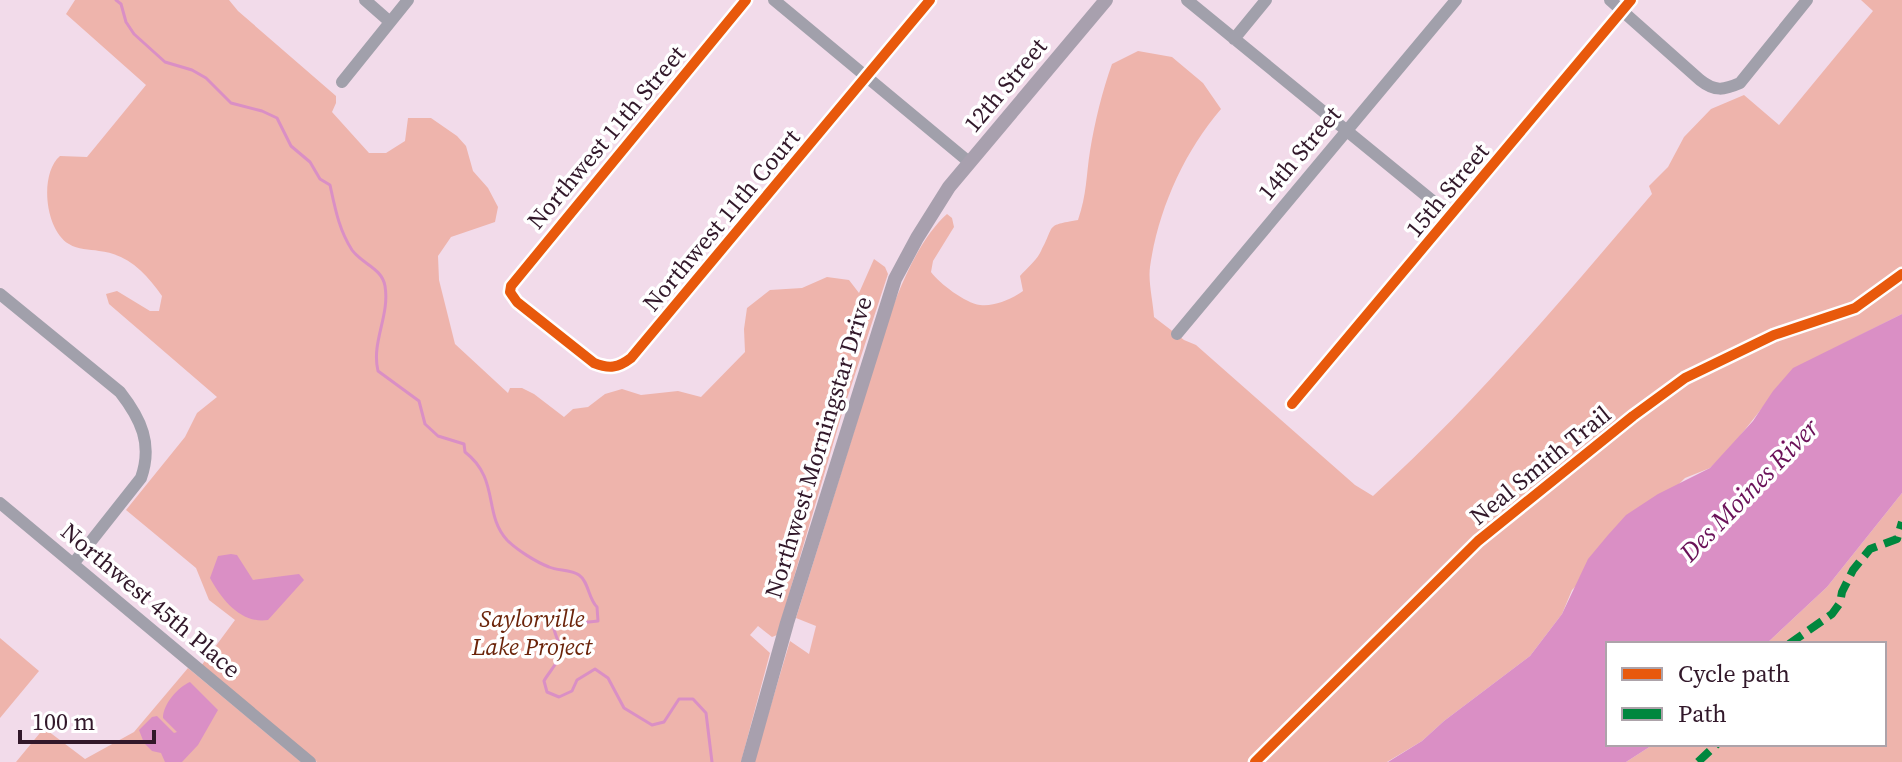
<svg xmlns="http://www.w3.org/2000/svg" width="1902" height="762" font-family="'Source Serif 4',serif">
	<style>
		.green { fill: #eeb4ac }
		.water { fill: #da8fc5 }
		.lines { fill: none; stroke-linecap: round; stroke-linejoin: round }
		.stream { stroke: #da8fc5; stroke-width: 3 }
		.minor { stroke: #a1a0ab; stroke-width: 12 }
		.major { stroke: #a8a0ae; stroke-width: 14 }
		.quiet { stroke: #00873e; stroke-width: 8; stroke-dasharray: 16 8; stroke-linecap: butt }
		.cycleway-casing { stroke: #fff; stroke-width: 15 }
		.cycleway { stroke: #e8590c; stroke-width: 10 }
		.labels { text-anchor: middle; dominant-baseline: central; stroke-width: 7; stroke-linejoin: round; paint-order: stroke }
		.street-label { font-size: 24px; fill: #32182a; stroke: #fff }
		.park-label { font-size: 24px; font-style: italic; fill: #6b240a; stroke: #fff }
		.water-label { font-size: 26px; font-style: italic; fill: #6a1158; stroke: #fff }
	</style>
	<rect width="100%" height="100%" fill="#f2dbea"/>
	<path class="green" d="M 75,0 L 229,0 L 238,11 L 336,96 L 336,103 L 332,112 L 369,153 L 386,153 L 405,141 L 408,118 L 431,118 L 457,136 L 466,146 L 473,171 L 488,188 L 498,207 L 495,222 L 451,237 L 438,256 L 439,280 L 455,344 L 508,393 L 510,388 L 522,388 L 534,394 L 564,417 L 573,409 L 588,407 L 605,394 L 622,389 L 641,395 L 678,391 L 701,397 L 745,352 L 744,329 L 747,308 L 770,290 L 802,288 L 827,277 L 849,280 L 859,293 L 874,259 L 885,267 L 888,274 L 841,417 L 777,635 L 772,637 L 758,626 L 750,635 L 770,653 L 741,762 L 317,762 L 201,666 L 235,620 L 209,600 L 196,568 L 126,510 L 185,437 L 197,413 L 217,397 L 109,304 L 106,294 L 117,291 L 150,311 L 159,311 L 162,296 C 146,273 128,254 99,251 C 89,249 78,250 69,244 C 45,230 39,174 60,156 L 87,157 L 146,85 L 66,14 Z
		M 1861,0 L 1902,0 L 1902,314 L 1793,369 L 1728,451 L 1710,468 L 1685,478 L 1572,590 L 1562,614 L 1530,656 L 1444,721 L 1422,741 L 1387,762 L 754,762 L 790,641 L 809,654 L 816,626 L 796,618 C 816,554 836,489 856,425 C 874,365 900,256 947,214 L 952,218 L 954,227 L 933,261 L 931,272 C 939,283 965,303 980,305 C 994,307 1012,299 1023,291 L 1020,276 C 1027,268 1037,260 1041,251 C 1056,224 1044,226 1078,220 C 1087,194 1086,176 1090,151 C 1095,121 1102,92 1112,64 L 1138,51 L 1172,57 L 1203,83 L 1221,109 C 1184,152 1158,210 1150,267 C 1148,282 1153,301 1154,317 L 1184,340 L 1196,345 L 1355,485 L 1373,496 C 1475,404 1563,298 1652,194 L 1649,186 L 1668,167 L 1684,137 L 1711,109 L 1744,95 L 1779,125 L 1873,11 Z
		M 1902,493 L 1902,762 L 1626,762 L 1654,744 L 1884,744 L 1884,644 L 1766,644 L 1827,587 Z
		M 0,638 L 39,671 L 0,718 Z
		M 188,668 L 301,762 L 16,762 L 44,728 L 85,759 L 134,732 Z"/>
	<path class="water" d="M 1902,314 L 1902,493 L 1827,587 L 1766,644 L 1608,644 L 1608,744 L 1654,744 L 1626,762 L 1388,762 L 1422,741 L 1444,721 L 1530,656 L 1562,614 L 1588,559 L 1608,535 L 1626,515 L 1658,494 L 1710,468 L 1753,421 L 1773,391 L 1793,368 Z
		M 231,554 L 237,555 L 253,580 L 299,574 L 304,580 L 268,620 C 241,624 222,600 210,578 L 218,556 Z
		M 190,682 L 218,710 L 198,745 L 182,762 L 165,762 L 161,753 L 152,751 L 144,743 L 139,730 L 152,717 L 157,716 L 174,733 L 177,732 L 163,718 C 163,704 178,687 190,682 Z"/>
	<g class="lines">
		<path class="stream" d="M 116,0 L 121,4 L 126,22 L 134,34 L 165,62 L 192,70 L 206,78 L 231,103 L 262,111 L 277,118 L 291,146 L 310,162 L 320,179 L 330,185 C 335,208 339,230 352,250 C 362,264 382,268 385,286 C 390,316 371,342 378,371 L 419,401 L 425,424 L 438,436 L 464,444 L 465,452 C 500,479 483,514 507,540 C 517,550 536,562 549,567 C 558,571 571,569 579,575 C 589,582 588,598 597,607 L 598,621 L 580,623 L 567,616 L 558,617 L 553,624 C 554,634 560,643 561,651 C 561,660 548,673 544,681 L 547,692 L 559,697 L 572,691 L 577,680 L 595,669 L 608,678 L 624,708 L 652,725 L 664,722 L 679,699 L 693,699 L 706,713 L 712,762"/>
		<path class="minor" d="M 365,0 L 390,22
			M 746,0 L 511,286 L 510,292 L 517,302 L 594,363 C 609,369 618,368 631,358 L 930,0
			M 774,0 L 969,162
			M 1187,0 L 1451,216
			M 1610,0 L 1700,80 C 1715,92 1724,90 1740,83 L 1807,0
			M 1234,39 L 1266,0
			M 342,82 L 408,0
			M 0,294 L 120,392 C 141,419 153,444 141,478 L 73,564
			M 1177,334 L 1456,0
			M 1292,404 L 1631,0
			M 0,503 L 310,762"/>
		<path class="major" d="M 748,762 L 787,623 L 895,279 L 917,238 L 949,187 L 1106,0"/>
		<path class="quiet" d="M 1789,644 L 1832,614 L 1840,603 L 1842,592 L 1853,570 L 1870,549 L 1897,539 L 1902,522
			M 1698,762 L 1717,744"/>
		<defs>
			<path id="cycleway" d="M 746,0 L 511,286 L 510,292 L 517,302 L 594,363 C 609,369 618,368 631,358 L 930,0
				M 1292,404 L 1631,0
				M 1255,762 L 1478,541 L 1633,416 L 1685,378 L 1774,335 L 1855,308 L 1902,274"/>
		</defs>
		<use href="#cycleway" class="cycleway-casing"/>
		<use href="#cycleway" class="cycleway"/>
	</g>
	<g class="labels">
		<g class="street-label">
			<text transform="translate(1005 85) rotate(-50)">12th Street</text>
			<text transform="translate(606 137) rotate(-50)">Northwest 11th Street</text>
			<text transform="translate(1299 153) rotate(-50)">14th Street</text>
			<text transform="translate(1447 190) rotate(-50)">15th Street</text>
			<text transform="translate(721 220) rotate(-50)">Northwest 11th Court</text>
			<text transform="translate(818 447) rotate(-73)">Northwest Morningstar Drive</text>
			<text transform="translate(1540 465) rotate(-39)">Neal Smith Trail</text>
			<text transform="translate(151 600) rotate(40)">Northwest 45th Place</text>
		</g>
		<g class="park-label">
			<text x="532" y="618">Saylorville<tspan x="532" dy="28">Lake Project</tspan></text>
		</g>
		<g class="water-label">
			<text transform="translate(1749 490) rotate(-46)">Des Moines River</text>
		</g>
	</g>
	<rect x="1606" y="642" width="280" height="104" fill="#ffffff" stroke="#ada3aa" stroke-width="2"/>
	<rect x="1622" y="668" width="40" height="12" fill="#e8590c" stroke="#ada3aa" stroke-width="2"/>
	<text x="1678" y="682" font-size="24" fill="#32182a">Cycle path</text>
	<rect x="1622" y="708" width="40" height="12" fill="#00873e" stroke="#ada3aa" stroke-width="2"/>
	<text x="1678" y="722" font-size="24" fill="#32182a">Path</text>
	<path d="M20 730v12h134v-12" fill="none" stroke="#32182a" stroke-width="4"/>
	<text x="32" y="730" font-size="24" fill="#32182a" stroke="#ffffff" stroke-width="6" paint-order="stroke">100 m</text>
</svg>
